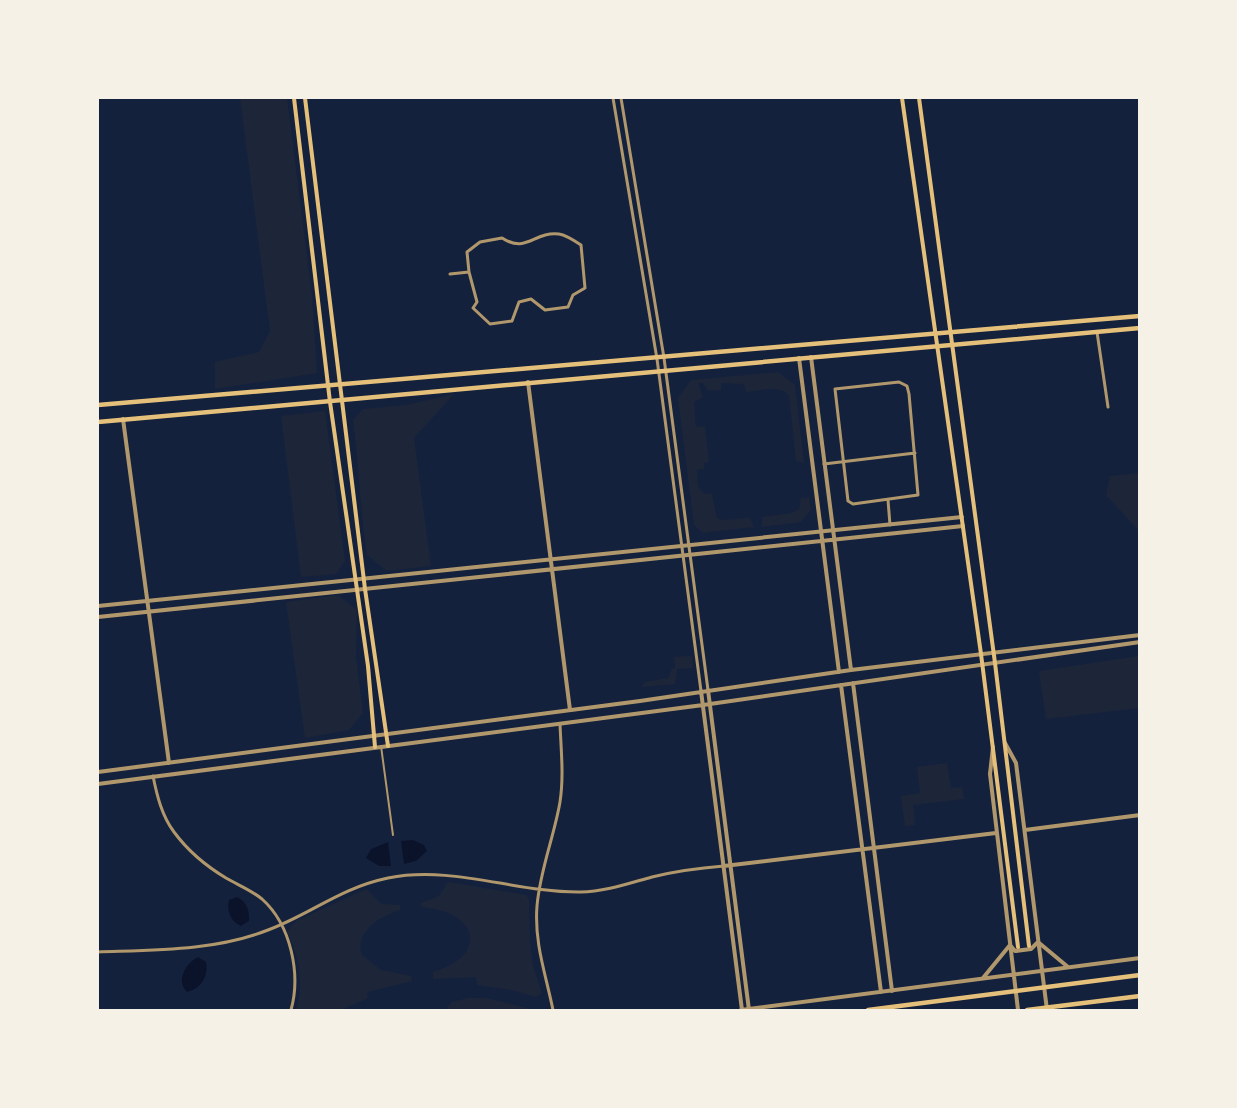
<svg xmlns="http://www.w3.org/2000/svg" width="1237" height="1108" font-family="'Playfair Display',serif">
	<style>
		.green { fill: #1d2539 }
		.water { fill: #0b132b }
		.lines { fill: none; stroke-linecap: round; stroke-linejoin: round }
		.pedestrian { stroke: #b1986c; stroke-width: 2 }
		.minor { stroke: #b1986c; stroke-width: 3 }
		.tertiary { stroke: #b1986c; stroke-width: 4 }
		.secondary { stroke: #e5c07b; stroke-width: 4 }
		.primary { stroke: #e5c07b; stroke-width: 4.5 }
	</style>
	<rect width="100%" height="100%" fill="#14213d"/>
	<path class="green" d="M 240,98 L 287,98 L 312,295 L 317,373 L 215,389 L 215,362 L 259,352 L 270,331 Z
		M 778,372 L 795,385 L 804,463 L 796,461 L 789,396 C 780,384 760,391 747,392 L 743,384 L 721,383 L 721,390 L 708,391 L 703,383 L 698,383 L 703,397 L 694,402 L 696,427 L 705,426 L 709,462 L 704,463 L 704,469 L 697,470 L 698,486 L 703,493 L 712,494 L 717,518 L 722,520 L 750,518 L 754,527 L 703,533 L 694,525 L 678,398 L 691,380 Z
		M 454,394 L 414,438 L 431,566 L 387,571 L 367,555 C 360,510 359,465 353,420 L 363,409 L 406,405 Z
		M 325,411 L 345,561 L 336,574 L 301,577 L 281,416 Z
		M 1139,473 L 1140,473 L 1139,531 L 1106,495 L 1110,476 Z
		M 809,497 L 811,510 L 801,522 L 761,527 L 763,517 L 792,513 L 799,509 L 801,498 Z
		M 338,595 L 357,610 L 356,656 L 363,713 L 349,730 L 305,738 L 286,602 Z
		M 692,656 L 693,668 L 677,669 L 675,684 L 641,687 L 645,682 L 668,678 L 672,669 L 675,668 L 674,657 Z
		M 1139,656 L 1139,708 L 1046,719 L 1039,671 Z
		M 947,763 L 951,788 L 962,787 L 964,799 L 913,805 L 915,825 L 905,826 L 901,796 L 920,793 L 917,767 Z
		M 448,882 L 526,895 L 529,899 L 530,942 L 533,966 L 542,993 L 536,997 L 512,990 L 477,985 L 476,977 L 433,979 L 433,972 C 490,955 478,911 421,907 L 421,903 L 439,896 Z
		M 366,889 L 381,904 L 400,905 L 400,910 C 381,916 354,931 362,955 L 381,970 L 411,976 L 412,981 L 367,992 L 368,998 L 341,1010 L 296,1010 C 304,983 300,958 287,932 L 296,921 Z
		M 468,998 L 486,998 L 534,1010 L 446,1010 L 451,1002 Z"/>
	<path class="water" d="M 413,840 L 424,845 L 427,851 L 416,861 L 404,864 L 401,841 Z
		M 388,842 L 391,866 L 379,866 L 366,858 L 371,849 Z
		M 237,897 C 247,902 250,911 249,921 L 241,926 C 231,922 226,910 229,900 Z
		M 198,957 L 206,962 C 209,976 201,989 187,992 C 175,981 186,963 198,957 Z"/>
	<g class="lines">
		<path class="pedestrian" d="M 381,746 L 393,835"/>
		<path class="minor" d="M 613,98 L 657,359 L 701,691
			M 621,98 L 664,358 L 708,690
			M 450,274 L 469,272 L 477,302 L 473,308 L 490,324 L 512,321 L 519,302 L 531,299 L 545,310 L 568,307 L 573,295 L 585,288 L 581,245 C 575,241 566,235 559,234 C 534,231 527,254 502,238 L 480,242 L 467,252 L 469,272
			M 1097,332 L 1108,407
			M 899,382 L 907,386 L 909,394 L 918,495 L 853,504 L 848,501 L 835,389 Z
			M 824,464 L 915,453
			M 888,500 L 890,525
			M 153,776 C 157,796 162,816 174,832 C 188,851 206,866 226,878 C 238,885 251,890 262,899 C 291,925 301,974 291,1010
			M 98,952 C 154,950 215,951 268,930 C 311,914 340,888 388,878 C 453,865 517,893 581,892 C 604,892 630,883 652,877 C 676,871 699,868 724,866
			M 553,1010 C 546,975 534,943 537,906 C 540,870 554,837 560,802 C 564,776 561,750 560,724"/>
		<path class="tertiary" d="M 811,357 L 851,670
			M 799,358 L 839,672
			M 528,382 L 570,710
			M 123,419 L 169,763
			M 98,606 L 962,517
			M 98,617 L 963,526
			M 853,683 L 892,991
			M 841,685 L 881,992
			M 708,690 L 749,1010
			M 701,691 L 742,1010
			M 1005,743 L 1016,763 L 1047,1010
			M 993,747 L 990,774 L 1018,1010
			M 98,772 L 640,701 L 851,670 L 1140,635
			M 98,784 L 703,705 L 1140,642
			M 1025,830 L 1140,815
			M 724,866 L 996,833
			M 983,978 L 1010,945 L 1015,951 L 1031,949 L 1038,942 L 1068,967
			M 741,1010 L 1140,958"/>
		<path class="secondary" d="M 294,98 L 330,402 L 368,666 L 375,747
			M 305,98 L 365,589 L 388,746
			M 902,98 L 981,654 L 1018,947
			M 919,98 L 995,663 L 1029,946"/>
		<path class="primary" d="M 98,405 L 1140,316
			M 98,422 L 1140,328
			M 868,1010 L 1140,975
			M 1027,1010 L 1140,996"/>
	</g>
	<rect width="1237" height="1108" fill="none" stroke="#f6f1e7" stroke-width="198"/>
</svg>
